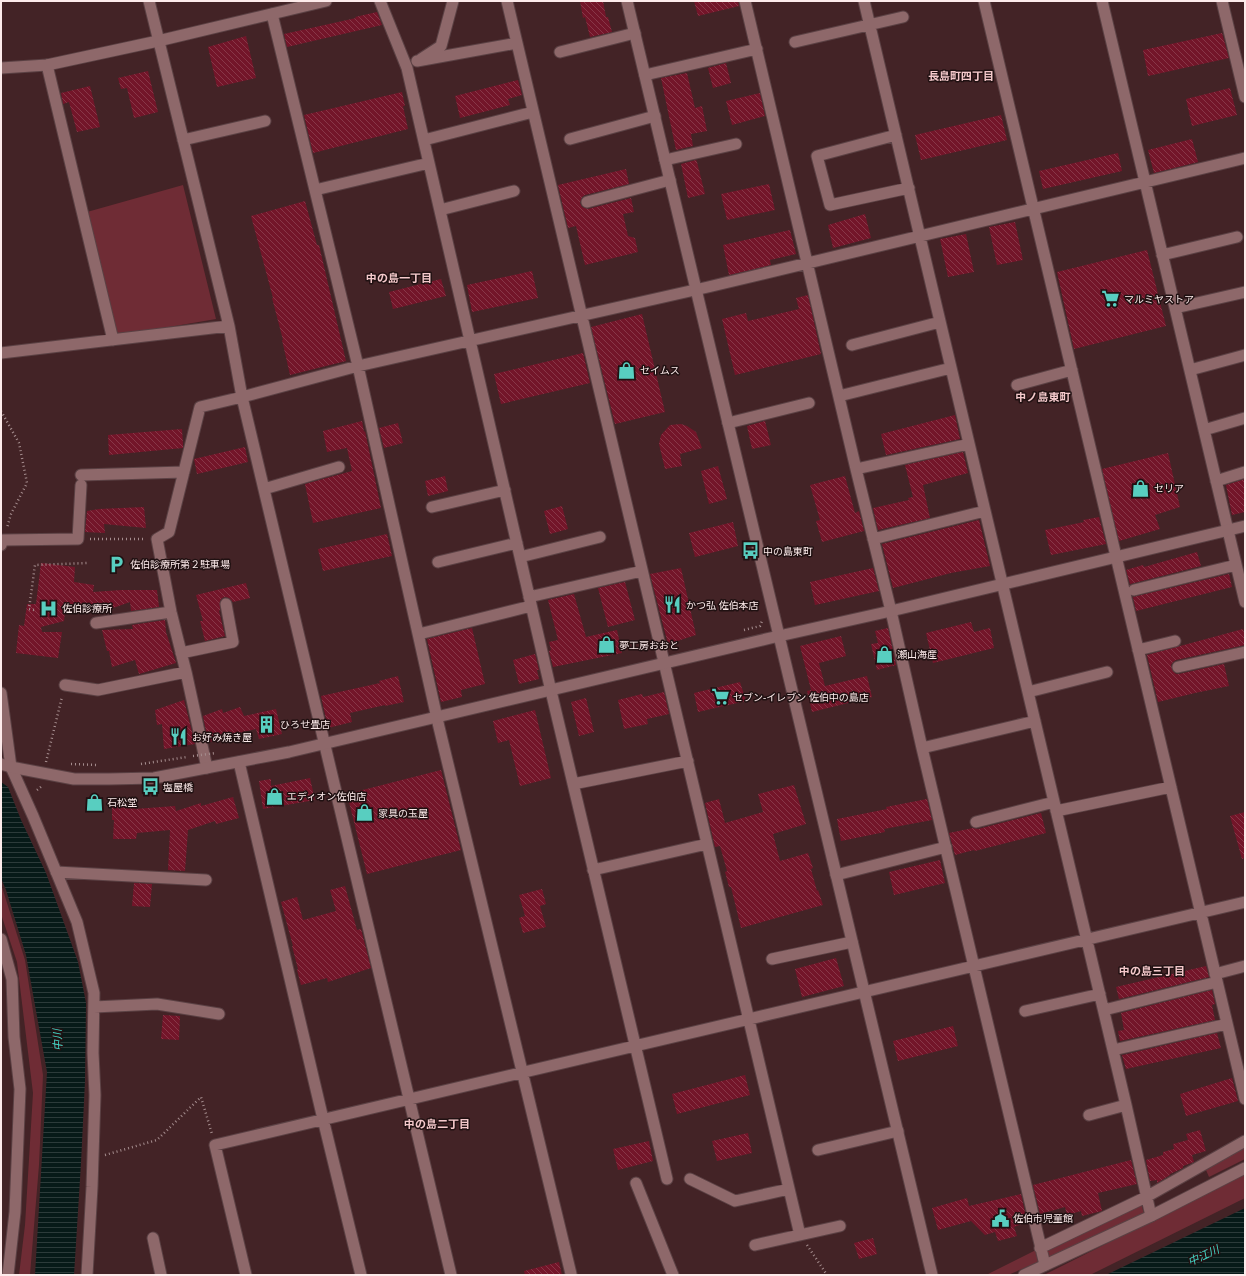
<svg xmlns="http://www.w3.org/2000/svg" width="1246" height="1276" font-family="'Open Sans','Noto Sans JP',sans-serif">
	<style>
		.green { fill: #6f2c35 }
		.water { fill: url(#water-rules) }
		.building { fill: url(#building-back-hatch) }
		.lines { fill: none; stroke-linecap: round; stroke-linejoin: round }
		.minor-casing { stroke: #5b4144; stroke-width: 13 }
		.tertiary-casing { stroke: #5b4144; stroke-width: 13 }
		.path { stroke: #a58d8e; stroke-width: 2.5; stroke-dasharray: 1 3; stroke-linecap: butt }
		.minor { stroke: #8e686a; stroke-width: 11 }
		.tertiary { stroke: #8e686a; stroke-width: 11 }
		.path-bridge { stroke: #a58d8e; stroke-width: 2.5; stroke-dasharray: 1 3; stroke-linecap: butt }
		.labels { text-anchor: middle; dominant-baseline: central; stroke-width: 3; stroke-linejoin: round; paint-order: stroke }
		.poi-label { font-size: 10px; fill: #fdebeb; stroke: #201112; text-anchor: start }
		.neighbourhood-label { font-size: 11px; font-weight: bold; fill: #f4c9cb; stroke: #201112 }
		.water-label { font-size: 11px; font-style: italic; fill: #45dbcb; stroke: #201112 }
	</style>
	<defs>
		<pattern id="water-rules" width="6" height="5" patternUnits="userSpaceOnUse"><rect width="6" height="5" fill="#071a18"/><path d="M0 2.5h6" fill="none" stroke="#2c3b3a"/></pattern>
		<pattern id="building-back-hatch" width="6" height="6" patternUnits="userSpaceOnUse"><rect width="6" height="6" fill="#731529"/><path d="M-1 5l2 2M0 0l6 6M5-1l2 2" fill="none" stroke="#883748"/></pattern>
	</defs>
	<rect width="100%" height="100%" fill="#432326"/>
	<path class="green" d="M 183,185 L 216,319 L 116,336 L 87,212 Z
		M 1,884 L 25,960 L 43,1075 L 39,1165 L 30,1275 L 19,1275 L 25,1225 L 33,1093 L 17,962 L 1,914 Z
		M 1245,1147 L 1245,1159 L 1209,1177 L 1206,1170 Z
		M 1245,1174 L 1245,1198 L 1090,1275 L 1044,1275 Z
		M 1141,1203 L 1144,1214 L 1046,1259 L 1045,1250 Z
		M 1036,1250 L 1038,1262 L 1008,1275 L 986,1275 Z"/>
	<path class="water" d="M 1,782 L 8,787 L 21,820 L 46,873 L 78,962 L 86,1003 L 85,1081 L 81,1163 L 74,1275 L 35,1275 L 47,1072 L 26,955 L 6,890 L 1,878 Z
		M 1245,1208 L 1245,1275 L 1106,1275 Z"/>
	<path class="building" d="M 580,1 L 603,1 L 606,17 L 608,17 L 612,32 L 590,37 L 585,17 L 583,18 Z
		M 694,1 L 738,1 L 739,6 L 698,16 Z
		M 377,12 L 382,25 L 287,47 L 284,34 L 356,18 L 355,17 Z
		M 1222,33 L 1229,58 L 1148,76 L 1143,50 Z
		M 246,36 L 256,78 L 217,87 L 208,47 Z
		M 726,63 L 731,83 L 713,88 L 708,68 Z
		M 148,71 L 158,112 L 134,118 L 127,88 L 121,89 L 118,78 Z
		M 687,73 L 695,108 L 702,106 L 707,131 L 691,134 L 693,146 L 676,150 L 661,78 Z
		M 518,80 L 522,95 L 508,99 L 510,105 L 460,118 L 455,96 Z
		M 90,86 L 100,127 L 77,132 L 69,102 L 63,104 L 61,93 Z
		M 1230,88 L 1237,115 L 1192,126 L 1186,99 Z
		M 402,92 L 405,106 L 403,106 L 408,129 L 313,153 L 304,115 Z
		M 760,93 L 765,116 L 732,125 L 726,101 Z
		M 1001,115 L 1007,140 L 921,160 L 915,135 Z
		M 1192,139 L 1198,162 L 1154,173 L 1148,150 Z
		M 1118,153 L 1122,171 L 1043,189 L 1039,171 Z
		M 696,160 L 697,162 L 705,194 L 688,198 L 681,164 Z
		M 626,169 L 629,184 L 585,195 L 582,197 L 580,203 L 582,207 L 588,209 L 631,198 L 634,212 L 623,214 L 628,236 L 635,238 L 638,252 L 585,265 L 576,226 L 568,228 L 558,185 Z
		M 769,184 L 775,210 L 727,220 L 721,194 Z
		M 305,201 L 317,245 L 319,245 L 346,361 L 290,375 L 282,340 L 283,340 L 272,298 L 273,298 L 251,216 Z
		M 865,214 L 871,238 L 833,248 L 828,225 Z
		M 1015,222 L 1023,260 L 997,265 L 989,227 Z
		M 790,230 L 796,254 L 770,260 L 771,265 L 729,275 L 723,245 Z
		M 966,234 L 974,272 L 948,277 L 940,239 Z
		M 1147,250 L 1166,326 L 1074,349 L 1057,272 Z
		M 532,271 L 538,298 L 472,312 L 467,285 Z
		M 441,279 L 446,296 L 393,309 L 389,292 Z
		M 808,295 L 821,354 L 735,375 L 722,319 L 746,313 L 748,321 L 799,309 L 796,298 Z
		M 642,314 L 665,412 L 615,424 L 591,327 Z
		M 583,353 L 590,383 L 501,404 L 494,374 Z
		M 955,415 L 960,439 L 886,455 L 881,434 Z
		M 362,421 L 364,432 L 365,431 L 381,508 L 313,523 L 305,484 L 352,471 L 347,448 L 327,452 L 323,431 Z
		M 765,421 L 771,445 L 752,449 L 747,426 Z
		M 398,423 L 403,443 L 384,448 L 379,428 Z
		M 681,424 L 687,426 L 696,432 L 702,448 L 680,454 L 682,466 L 665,469 L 659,444 L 661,435 L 670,425 Z
		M 182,429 L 183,444 L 183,448 L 109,455 L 108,435 Z
		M 245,447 L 248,462 L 197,474 L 194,459 Z
		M 963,452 L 968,473 L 923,485 L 930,518 L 878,530 L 873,508 L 909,500 L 908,498 L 913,497 L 905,465 Z
		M 1168,453 L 1180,507 L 1155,515 L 1160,529 L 1119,541 L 1102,469 Z
		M 718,466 L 727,499 L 709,504 L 701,471 Z
		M 445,476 L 448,491 L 428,496 L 425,481 Z
		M 845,476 L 855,513 L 859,511 L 864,531 L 822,542 L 816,521 L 820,520 L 810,485 Z
		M 1245,479 L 1245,512 L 1232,515 L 1226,485 Z
		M 562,506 L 568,529 L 550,534 L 544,511 Z
		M 144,507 L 146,528 L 104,524 L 105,533 L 85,532 L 87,511 L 99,509 Z
		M 1099,517 L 1106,544 L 1051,555 L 1045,530 L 1084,522 L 1083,520 Z
		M 979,520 L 990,566 L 951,573 L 893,588 L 882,544 Z
		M 733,522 L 738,546 L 695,557 L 689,533 Z
		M 387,534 L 392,556 L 323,571 L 318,549 Z
		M 1197,552 L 1201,566 L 1130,584 L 1126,570 L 1143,565 L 1144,567 Z
		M 41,563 L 75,567 L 74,582 L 94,585 L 93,592 L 121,590 L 157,590 L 159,607 L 131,611 L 130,602 L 116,607 L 98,612 L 97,606 L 65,611 L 64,621 L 41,627 L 42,632 L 62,632 L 58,658 L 16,653 L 19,625 L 24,626 L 27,604 L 36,604 Z
		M 681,568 L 696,635 L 668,644 L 650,574 Z
		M 873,568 L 879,591 L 815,605 L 810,582 Z
		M 1229,574 L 1232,587 L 1136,611 L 1133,597 Z
		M 625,582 L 635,620 L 608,627 L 598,588 Z
		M 246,583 L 250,598 L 233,602 L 229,598 L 225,597 L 222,598 L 220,601 L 220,610 L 219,611 L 225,636 L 205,641 L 200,621 L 203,621 L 196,595 Z
		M 574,594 L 586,637 L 617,630 L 622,653 L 553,667 L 549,651 L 551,650 L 549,642 L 558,640 L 548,600 Z
		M 165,620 L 166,632 L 176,663 L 139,674 L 135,660 L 112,667 L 109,651 L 107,651 L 102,630 L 133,629 L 132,625 Z
		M 971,622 L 974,632 L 990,628 L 994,648 L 933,663 L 926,633 Z
		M 472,628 L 485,684 L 461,690 L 462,697 L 441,702 L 427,639 Z
		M 888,628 L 896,665 L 877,670 L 871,644 L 878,643 L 875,631 Z
		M 1243,629 L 1245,636 L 1245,645 L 1176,660 L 1173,662 L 1171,665 L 1173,671 L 1176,674 L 1179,674 L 1224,664 L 1229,686 L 1195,693 L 1158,702 L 1147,655 Z
		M 841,636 L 846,656 L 819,663 L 825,686 L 867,676 L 872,697 L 812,712 L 807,691 L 811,690 L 800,646 Z
		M 535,654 L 539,670 L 537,670 L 539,679 L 519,684 L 513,660 Z
		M 398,676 L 404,702 L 385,706 L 385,705 L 350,713 L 352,722 L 328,728 L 321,696 L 380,683 L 379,681 Z
		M 740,682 L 746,701 L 698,712 L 694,693 Z
		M 664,692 L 669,714 L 647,719 L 648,724 L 624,729 L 618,700 L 642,694 L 643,697 Z
		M 586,698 L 594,732 L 579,736 L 571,702 Z
		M 184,700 L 195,744 L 164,749 L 162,724 L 157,725 L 155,710 Z
		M 240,707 L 244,716 L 276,709 L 282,734 L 259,739 L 256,729 L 230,735 L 230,736 L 210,742 L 208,741 L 203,716 L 222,709 L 223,713 Z
		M 535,710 L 551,778 L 520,786 L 509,740 L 498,743 L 493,721 Z
		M 441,770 L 461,850 L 367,874 L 347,794 Z
		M 310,778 L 315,800 L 263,809 L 259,781 L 271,779 L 271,786 Z
		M 794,785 L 806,824 L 773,834 L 780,861 L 808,853 L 813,868 L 811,869 L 817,891 L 818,890 L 823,905 L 741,928 L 731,887 L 729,887 L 725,872 L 727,871 L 720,846 L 715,847 L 705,803 L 719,799 L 725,823 L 763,812 L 758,794 Z
		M 233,797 L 239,818 L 216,824 L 215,821 L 188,830 L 185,871 L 168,870 L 170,830 L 137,833 L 136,839 L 113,839 L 114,820 L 112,820 L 112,805 L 135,806 L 135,809 L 175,806 L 176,811 L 201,803 L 201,806 Z
		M 927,799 L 932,820 L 884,829 L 885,832 L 841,841 L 837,819 L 887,809 L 886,807 Z
		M 1245,812 L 1245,858 L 1242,859 L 1230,816 Z
		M 1041,813 L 1046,833 L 975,851 L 974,850 L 955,855 L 949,833 L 973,828 L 978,829 Z
		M 940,860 L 945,883 L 894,895 L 889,872 Z
		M 134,883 L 152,884 L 150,907 L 132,906 Z
		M 345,886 L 357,930 L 361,929 L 371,968 L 328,982 L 327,978 L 301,985 L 297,970 L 298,969 L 292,946 L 293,946 L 281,902 L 297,897 L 303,920 L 336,911 L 330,890 Z
		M 542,889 L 546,904 L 540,906 L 546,927 L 523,933 L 519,918 L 525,916 L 519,895 Z
		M 836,958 L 844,986 L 802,997 L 795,969 Z
		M 1206,966 L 1209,977 L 1119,999 L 1116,987 Z
		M 1212,990 L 1215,1004 L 1212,1005 L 1215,1020 L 1120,1041 L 1118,1031 L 1124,1030 L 1121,1013 Z
		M 163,1015 L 180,1016 L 179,1040 L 161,1039 Z
		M 953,1026 L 958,1046 L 898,1061 L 893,1041 Z
		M 1217,1033 L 1221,1048 L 1126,1069 L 1122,1055 L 1123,1055 Z
		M 745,1075 L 750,1095 L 677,1114 L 672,1094 Z
		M 1232,1078 L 1238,1101 L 1186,1116 L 1180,1094 Z
		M 1200,1130 L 1206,1151 L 1192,1155 L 1194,1162 L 1183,1166 L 1183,1168 L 1170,1174 L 1170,1175 L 1157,1183 L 1157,1180 L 1150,1181 L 1146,1160 L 1163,1155 L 1163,1152 L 1174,1149 L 1173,1144 L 1188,1140 L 1186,1134 Z
		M 748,1133 L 752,1153 L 717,1161 L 712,1141 Z
		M 649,1141 L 653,1161 L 618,1170 L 613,1149 Z
		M 1131,1160 L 1137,1184 L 1098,1193 L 1102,1211 L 1082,1216 L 1081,1211 L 1067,1215 L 1065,1207 L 1040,1214 L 1033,1185 Z
		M 1021,1194 L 1027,1222 L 1014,1227 L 1017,1236 L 998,1241 L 995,1232 L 985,1235 L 971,1221 L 938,1230 L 932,1208 L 967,1198 L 969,1206 Z
		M 873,1238 L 877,1254 L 859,1259 L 854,1243 Z
		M 559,1262 L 562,1275 L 525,1275 L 524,1271 Z"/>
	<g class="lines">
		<defs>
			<path id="minor" d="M 149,1 L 229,326 L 242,397 L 451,1275
				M 380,1 L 407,68 L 551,691 L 667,1179
				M 507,1 L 800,1235
				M 745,1 L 856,469 L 891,611 L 922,748 L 1045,1265
				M 864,1 L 1126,1105 L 1151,1216
				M 984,1 L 1245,1099
				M 1102,1 L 1245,602
				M 1222,1 L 1245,97
				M 272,14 L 358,366 L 439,727 L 571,1274
				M 795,42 L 903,17
				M 560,52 L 635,33
				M 421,59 L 441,46 L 453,1
				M 417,61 L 517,43
				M 47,65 L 113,340
				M 645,75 L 757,49
				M 896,135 L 817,156 L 830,205 L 909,188
				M 570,139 L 655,116
				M 183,140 L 265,121
				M 424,140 L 533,112
				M 665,160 L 736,144
				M 315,190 L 429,163
				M 587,202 L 670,180
				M 440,210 L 514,191
				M 1162,255 L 1237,237
				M 1175,308 L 1245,292
				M 852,345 L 940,322
				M 1,353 L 229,326
				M 1190,370 L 1245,355
				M 1017,385 L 1072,370
				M 839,396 L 951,368
				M 728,423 L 809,403
				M 1204,430 L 1245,418
				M 856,469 L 969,444
				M 81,475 L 184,472
				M 1216,481 L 1245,472
				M 264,489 L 339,467
				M 432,507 L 505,490
				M 873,539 L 985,511
				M 1,545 L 3,540 L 78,539 L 81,485
				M 520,557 L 600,537
				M 438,562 L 517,543
				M 1134,590 L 1236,565
				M 529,597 L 642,571
				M 96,623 L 171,612
				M 419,634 L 531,606
				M 1138,650 L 1175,641
				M 181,653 L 233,642 L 226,604
				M 1178,667 L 1245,652
				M 65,685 L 98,690 L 186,672
				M 1028,692 L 1107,672
				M 1,693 L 11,767 L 33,816 L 77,922 L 94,993 L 93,1053 L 95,1095 L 92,1187 L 87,1275
				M 922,748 L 1035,721
				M 239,762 L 323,1119 L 361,1275
				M 207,768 L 186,672 L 171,612 L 157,539 L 169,532 L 200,407 L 242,397 L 358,366 L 708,287 L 1245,158
				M 573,784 L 688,761
				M 1056,811 L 1171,787
				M 976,822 L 1054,802
				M 593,870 L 707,844
				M 56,872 L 206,880
				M 836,875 L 946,847
				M 1,939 L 12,979 L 14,1037 L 20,1089 L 15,1212 L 8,1275
				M 772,959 L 852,942
				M 1215,974 L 1245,966
				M 94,1007 L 157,1004 L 219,1014
				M 1104,1010 L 1217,982
				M 1025,1011 L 1100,994
				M 1113,1050 L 1227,1024
				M 1089,1115 L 1126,1105
				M 818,1150 L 898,1131
				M 690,1179 L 735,1201 L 789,1189
				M 636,1183 L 673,1275
				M 153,1238 L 161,1275
				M 755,1245 L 840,1226
				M 1040,1248 L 1146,1197 L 1245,1141
				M 246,1275 L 215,1145 L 1245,902"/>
			<path id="tertiary" d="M 627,1 L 932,1275
				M 1,68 L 47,65 L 158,41 L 326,1
				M 1,764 L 11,767 L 74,779 L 109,779 L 154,778 L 289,752 L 779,636 L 891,611 L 1245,526
				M 1024,1275 L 1151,1216 L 1245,1168"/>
		</defs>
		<use href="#minor" class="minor-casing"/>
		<use href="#tertiary" class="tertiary-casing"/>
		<path class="path" d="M 1,411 L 19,443 L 27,483 L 11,514 L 7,528
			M 90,539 L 145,539
			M 34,610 L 29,609 L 35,565 L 88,563
			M 744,630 L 760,626 L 762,621
			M 46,762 L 62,697
			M 71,764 L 98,765
			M 141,764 L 187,757
			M 37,790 L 42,786
			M 105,1155 L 157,1140 L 201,1097 L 212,1134
			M 807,1245 L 827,1275"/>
		<use href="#minor" class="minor"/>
		<use href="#tertiary" class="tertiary"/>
		<path class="path-bridge" d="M 193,756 L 216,753"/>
	</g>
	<defs>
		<symbol id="supermarket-bare" viewBox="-9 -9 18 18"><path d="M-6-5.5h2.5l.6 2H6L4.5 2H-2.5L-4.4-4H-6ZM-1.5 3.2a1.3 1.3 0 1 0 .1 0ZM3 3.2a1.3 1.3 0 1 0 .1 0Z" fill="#58cec0" stroke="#201112" stroke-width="2.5" paint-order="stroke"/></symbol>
		<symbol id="shop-bare" viewBox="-9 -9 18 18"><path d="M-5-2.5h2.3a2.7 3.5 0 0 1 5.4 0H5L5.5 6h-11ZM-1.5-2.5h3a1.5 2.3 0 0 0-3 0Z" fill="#58cec0" stroke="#201112" stroke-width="2.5" paint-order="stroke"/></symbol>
		<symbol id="bus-bare" viewBox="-9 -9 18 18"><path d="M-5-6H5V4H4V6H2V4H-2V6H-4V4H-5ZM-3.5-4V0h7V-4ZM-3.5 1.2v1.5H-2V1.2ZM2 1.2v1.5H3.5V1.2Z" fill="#58cec0" stroke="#201112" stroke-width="2.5" paint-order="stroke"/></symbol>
		<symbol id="parking-bare" viewBox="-9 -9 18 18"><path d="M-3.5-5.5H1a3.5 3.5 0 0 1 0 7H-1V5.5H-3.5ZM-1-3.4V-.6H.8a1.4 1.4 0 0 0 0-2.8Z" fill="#58cec0" stroke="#201112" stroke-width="2.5" paint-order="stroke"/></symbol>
		<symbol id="restaurant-bare" viewBox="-9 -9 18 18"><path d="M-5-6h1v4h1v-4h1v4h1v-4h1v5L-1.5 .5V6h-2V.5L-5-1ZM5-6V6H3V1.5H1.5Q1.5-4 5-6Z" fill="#58cec0" stroke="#201112" stroke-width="2.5" paint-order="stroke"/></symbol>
		<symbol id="hospital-bare" viewBox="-9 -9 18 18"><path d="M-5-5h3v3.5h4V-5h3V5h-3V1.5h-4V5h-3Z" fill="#58cec0" stroke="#201112" stroke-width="2.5" paint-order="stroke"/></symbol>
		<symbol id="building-bare" viewBox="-9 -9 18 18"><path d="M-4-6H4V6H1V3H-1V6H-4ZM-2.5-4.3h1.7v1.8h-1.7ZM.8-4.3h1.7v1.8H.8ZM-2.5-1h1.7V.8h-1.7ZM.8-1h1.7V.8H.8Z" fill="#58cec0" stroke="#201112" stroke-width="2.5" paint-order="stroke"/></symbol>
		<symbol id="civic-bare" viewBox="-9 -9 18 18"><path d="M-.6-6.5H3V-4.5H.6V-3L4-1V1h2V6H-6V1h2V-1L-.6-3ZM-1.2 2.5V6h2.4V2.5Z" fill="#58cec0" stroke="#201112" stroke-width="2.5" paint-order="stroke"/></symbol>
	</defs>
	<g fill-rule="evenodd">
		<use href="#supermarket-bare" x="1098" y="286" width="25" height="25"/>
		<use href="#shop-bare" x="614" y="358" width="25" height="25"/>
		<use href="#shop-bare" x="1128" y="476" width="25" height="25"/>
		<use href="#bus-bare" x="738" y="538" width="25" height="25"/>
		<use href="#parking-bare" x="104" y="552" width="25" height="25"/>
		<use href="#restaurant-bare" x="660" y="592" width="25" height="25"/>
		<use href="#hospital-bare" x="36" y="596" width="25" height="25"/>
		<use href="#shop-bare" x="594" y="632" width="25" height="25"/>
		<use href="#shop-bare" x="872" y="642" width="25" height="25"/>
		<use href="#supermarket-bare" x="708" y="684" width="25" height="25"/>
		<use href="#building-bare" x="254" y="712" width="25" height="25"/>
		<use href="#restaurant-bare" x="166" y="724" width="25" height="25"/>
		<use href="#bus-bare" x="138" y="774" width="25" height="25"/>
		<use href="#shop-bare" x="262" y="784" width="25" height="25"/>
		<use href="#shop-bare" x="82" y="790" width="25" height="25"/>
		<use href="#shop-bare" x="352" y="800" width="25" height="25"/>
		<use href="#civic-bare" x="988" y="1206" width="25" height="25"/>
	</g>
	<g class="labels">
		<g class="poi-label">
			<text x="1124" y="299">マルミヤストア</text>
			<text x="640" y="370">セイムス</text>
			<text x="1154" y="488">セリア</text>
			<text x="763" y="551">中の島東町</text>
			<text x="130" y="564">佐伯診療所第２駐車場</text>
			<text x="686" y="605">かつ弘 佐伯本店</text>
			<text x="62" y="608">佐伯診療所</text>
			<text x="619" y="645">夢工房おおと</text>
			<text x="897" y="654">瀬山海産</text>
			<text x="733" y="697">セブン-イレブン 佐伯中の島店</text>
			<text x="280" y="724">ひろせ畳店</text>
			<text x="192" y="737">お好み焼き屋</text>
			<text x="163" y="787">塩屋橋</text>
			<text x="287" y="796">エディオン佐伯店</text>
			<text x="107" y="802">石松堂</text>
			<text x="378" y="813">家具の玉屋</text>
			<text x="1013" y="1218">佐伯市児童館</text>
		</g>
		<g class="neighbourhood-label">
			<text x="961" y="75">長島町四丁目</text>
			<text x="399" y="277">中の島一丁目</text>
			<text x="1043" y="396">中ノ島東町</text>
			<text x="1152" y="970">中の島三丁目</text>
			<text x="437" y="1123">中の島二丁目</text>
		</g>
		<g class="water-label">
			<text transform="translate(57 1040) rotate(-93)">中川</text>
			<text transform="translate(1203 1255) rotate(-25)">中江川</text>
		</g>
	</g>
	<rect width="1246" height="1276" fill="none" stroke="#fdebeb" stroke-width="4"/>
</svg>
